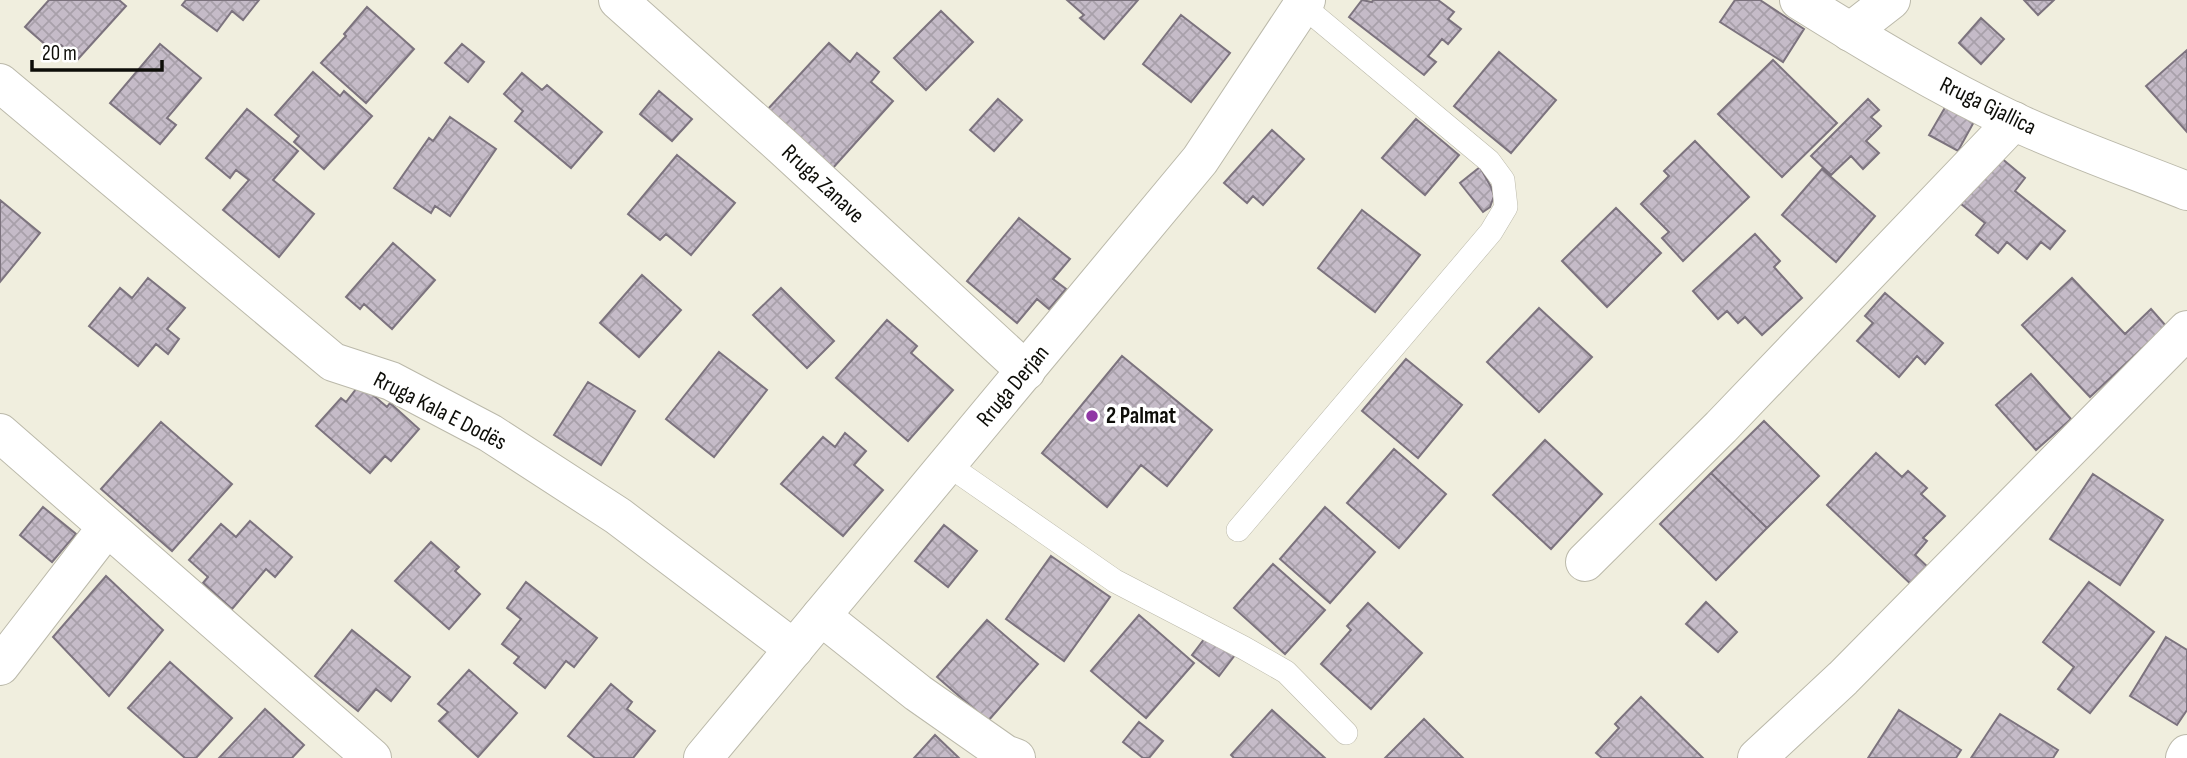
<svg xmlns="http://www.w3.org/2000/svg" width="2187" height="758" font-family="'Sofia Sans Condensed',sans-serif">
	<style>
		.building { fill: url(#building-cross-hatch); stroke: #7c737e; stroke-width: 2 }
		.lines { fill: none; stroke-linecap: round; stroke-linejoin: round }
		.service-casing { stroke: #bbb9aa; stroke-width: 24 }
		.minor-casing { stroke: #bbb9aa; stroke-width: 40 }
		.tertiary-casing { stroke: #bbb9aa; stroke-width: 40 }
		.service { stroke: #fff; stroke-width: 23 }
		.minor { stroke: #fff; stroke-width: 38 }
		.tertiary { stroke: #fff; stroke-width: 38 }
		.poi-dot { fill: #9038a5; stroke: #fff; stroke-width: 2.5 }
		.labels { text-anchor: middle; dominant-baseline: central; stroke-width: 7; stroke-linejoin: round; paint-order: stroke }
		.street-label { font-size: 23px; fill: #0d0d08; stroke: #fff }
		.poi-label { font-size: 23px; font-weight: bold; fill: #0d0d08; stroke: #fff; text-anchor: start }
	</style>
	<defs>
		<pattern id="building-cross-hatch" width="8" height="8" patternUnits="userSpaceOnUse" patternTransform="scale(1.75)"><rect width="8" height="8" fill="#c5bbc8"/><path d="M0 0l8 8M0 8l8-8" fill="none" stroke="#a8a0aa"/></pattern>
	</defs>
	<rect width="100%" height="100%" fill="#f0eede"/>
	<path class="building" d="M 49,0 L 119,0 L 126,6 L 78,59 L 61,45 L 55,53 L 25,27 Z
		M 186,0 L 259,0 L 243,20 L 232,11 L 217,31 L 182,5 Z
		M 1067,0 L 1138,0 L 1104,39 L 1080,18 L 1084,15 Z
		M 1362,0 L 1372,2 L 1373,0 L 1438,0 L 1454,12 L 1448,19 L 1461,29 L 1448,44 L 1442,39 L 1428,56 L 1436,62 L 1424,75 L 1349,17 Z
		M 1735,0 L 1760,0 L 1804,29 L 1783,62 L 1720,22 Z
		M 2024,0 L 2054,0 L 2038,15 Z
		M 367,7 L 414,49 L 366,103 L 321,63 L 346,36 L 344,34 Z
		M 941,11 L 973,42 L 926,90 L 894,58 Z
		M 1181,15 L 1230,53 L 1191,102 L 1143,64 Z
		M 1981,18 L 2004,39 L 1981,64 L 1959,43 Z
		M 829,43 L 850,62 L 857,53 L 879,72 L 871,82 L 893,101 L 832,169 L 767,110 Z
		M 160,44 L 201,78 L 167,118 L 176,125 L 160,144 L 110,103 Z
		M 462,44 L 484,62 L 468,82 L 445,63 Z
		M 2187,50 L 2187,132 L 2146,86 Z
		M 1499,52 L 1556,100 L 1511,153 L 1454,106 Z
		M 1773,60 L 1837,123 L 1782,177 L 1718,114 Z
		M 313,72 L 340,96 L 344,91 L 372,116 L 324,169 L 294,142 L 299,136 L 275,115 Z
		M 522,73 L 542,90 L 547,85 L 602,132 L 571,168 L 515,121 L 523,111 L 504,94 Z
		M 659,91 L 692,119 L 672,141 L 640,114 Z
		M 998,99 L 1022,120 L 994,151 L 970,130 Z
		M 1868,99 L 1879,110 L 1871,117 L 1881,126 L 1866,141 L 1879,153 L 1863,169 L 1851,156 L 1831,175 L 1811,156 Z
		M 1947,104 L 1975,120 L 1958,151 L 1929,135 Z
		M 247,109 L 298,151 L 273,180 L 314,214 L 279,257 L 223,210 L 249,180 L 236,170 L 230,178 L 206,158 Z
		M 450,117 L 496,149 L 450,216 L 435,206 L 431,213 L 394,188 L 429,138 L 433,141 Z
		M 1416,119 L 1459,155 L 1425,195 L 1382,158 Z
		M 1272,130 L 1304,159 L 1263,205 L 1253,196 L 1247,203 L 1224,183 Z
		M 1695,141 L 1749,197 L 1683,261 L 1662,238 L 1669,232 L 1641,204 L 1669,176 L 1664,171 Z
		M 1994,152 L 2025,178 L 2015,191 L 2065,231 L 2050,249 L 2041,242 L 2027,259 L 2007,242 L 1998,253 L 1976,235 L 1985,223 L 1956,200 Z
		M 677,155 L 735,203 L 691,255 L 666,234 L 660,240 L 628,214 Z
		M 1480,167 L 1491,187 L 1494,196 L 1490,207 L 1483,212 L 1460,183 Z
		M 1822,169 L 1875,216 L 1836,262 L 1782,215 Z
		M 0,200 L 40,233 L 0,282 Z
		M 1616,208 L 1661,253 L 1607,307 L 1562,261 Z
		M 1362,210 L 1420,255 L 1375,312 L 1318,268 Z
		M 1019,218 L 1070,259 L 1053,279 L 1066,289 L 1049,309 L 1037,299 L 1017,323 L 967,281 Z
		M 1755,234 L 1780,261 L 1774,267 L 1802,298 L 1762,335 L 1745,317 L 1738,323 L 1727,311 L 1718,319 L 1693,291 Z
		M 393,243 L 435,280 L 392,329 L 364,304 L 360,309 L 346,297 Z
		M 642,275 L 681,310 L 639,357 L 600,323 Z
		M 148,278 L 185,308 L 167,329 L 179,339 L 168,354 L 156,344 L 138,366 L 89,326 L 120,288 L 132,298 Z
		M 2072,278 L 2125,334 L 2151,309 L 2166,326 L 2090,397 L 2022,325 Z
		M 781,288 L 834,341 L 807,368 L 753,315 Z
		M 1885,293 L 1943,343 L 1925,364 L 1917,356 L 1899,377 L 1857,341 L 1873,323 L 1865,316 Z
		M 1539,308 L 1592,357 L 1539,412 L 1487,362 Z
		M 887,320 L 917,346 L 911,353 L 953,390 L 908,441 L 836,378 Z
		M 719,352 L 767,390 L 714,457 L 666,419 Z
		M 1122,356 L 1212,430 L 1167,486 L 1141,465 L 1107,507 L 1042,453 Z
		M 1406,359 L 1462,405 L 1418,458 L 1362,411 Z
		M 2031,374 L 2071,419 L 2036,450 L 1996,405 Z
		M 588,382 L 635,411 L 601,465 L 554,435 Z
		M 360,384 L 387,407 L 390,403 L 419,429 L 391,461 L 385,456 L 370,473 L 316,426 L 341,398 L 346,402 Z
		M 1764,421 L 1819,476 L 1767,528 L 1711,473 Z
		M 161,422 L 232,484 L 172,551 L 101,489 Z
		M 845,433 L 866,451 L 854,465 L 883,490 L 843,536 L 781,484 L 823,437 L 835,447 Z
		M 1545,440 L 1602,494 L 1551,549 L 1493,495 Z
		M 1394,449 L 1446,494 L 1399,548 L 1347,503 Z
		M 1876,453 L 1902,477 L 1908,471 L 1927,488 L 1921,494 L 1945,516 L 1923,538 L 1927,541 L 1915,555 L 1930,569 L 1914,587 L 1827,505 Z
		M 1711,473 L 1767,528 L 1716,580 L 1660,524 Z
		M 2093,474 L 2163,520 L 2120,585 L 2050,539 Z
		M 43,507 L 76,534 L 52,562 L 20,535 Z
		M 1325,507 L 1375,552 L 1330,603 L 1280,559 Z
		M 250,521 L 292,557 L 275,577 L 266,569 L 232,609 L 203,583 L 208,577 L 189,560 L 221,524 L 236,537 Z
		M 944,525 L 977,551 L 948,587 L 915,561 Z
		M 431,542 L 459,567 L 455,571 L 480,594 L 449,629 L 395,581 Z
		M 1051,556 L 1110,597 L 1064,661 L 1006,619 Z
		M 1273,564 L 1325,610 L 1285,654 L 1234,608 Z
		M 106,576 L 163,630 L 109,696 L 53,637 Z
		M 526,582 L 597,638 L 574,667 L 566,661 L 545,688 L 514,663 L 519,657 L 502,644 L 521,619 L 507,608 Z
		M 2089,582 L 2154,632 L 2090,713 L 2058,689 L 2074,667 L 2043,642 Z
		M 1706,602 L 1737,632 L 1718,652 L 1686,624 Z
		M 1368,603 L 1422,653 L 1371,709 L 1321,664 L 1351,630 L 1347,626 Z
		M 1139,615 L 1194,663 L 1146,718 L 1091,671 Z
		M 987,620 L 1038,664 L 988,721 L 937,677 Z
		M 352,630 L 410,677 L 391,701 L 376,689 L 358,711 L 315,676 Z
		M 1208,634 L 1235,655 L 1219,676 L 1192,655 Z
		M 2166,637 L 2187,650 L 2187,710 L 2177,725 L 2130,696 Z
		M 170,662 L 232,718 L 196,758 L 185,758 L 128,708 Z
		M 469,670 L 517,713 L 478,757 L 439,721 L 448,712 L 438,704 Z
		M 611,684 L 632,702 L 627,709 L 655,731 L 633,758 L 595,758 L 568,736 Z
		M 1641,697 L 1703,758 L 1602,758 L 1596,753 L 1619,728 L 1615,724 Z
		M 265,709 L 304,745 L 292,758 L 219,758 Z
		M 1272,710 L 1325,758 L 1234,758 L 1231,755 Z
		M 1899,710 L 1961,750 L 1956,758 L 1868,758 Z
		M 2000,714 L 2058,750 L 2053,758 L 1971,758 Z
		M 1424,719 L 1463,758 L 1385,758 Z
		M 1139,722 L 1163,741 L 1149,758 L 1143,758 L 1123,742 Z
		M 935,735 L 959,758 L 914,758 Z"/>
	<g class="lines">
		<defs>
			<path id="service" d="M 948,465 L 1115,581 L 1244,648 L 1286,672 L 1346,733
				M 1238,530 L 1491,232 L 1506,207 L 1503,180 L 1489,161 L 1303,6"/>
			<path id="minor" d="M 618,0 L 783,147 L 1026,371
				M 1850,32 L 1891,0
				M 0,83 L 333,362 L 391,381 L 490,433 L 618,516 L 794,649
				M 0,433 L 372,758
				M 1585,562 L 1721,427 L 2014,121
				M 821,616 L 918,693 L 1005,754 L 1016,758
				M 0,666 L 107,527
				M 1757,758 L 1843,678 L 2187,330
				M 2185,758 L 2187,754"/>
			<path id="tertiary" d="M 1799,0 C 1868,43 1939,86 2013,121 C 2069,147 2129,168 2187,191
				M 703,758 L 1200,160 L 1306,0"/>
		</defs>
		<use href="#service" class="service-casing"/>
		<use href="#minor" class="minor-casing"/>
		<use href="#tertiary" class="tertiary-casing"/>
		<use href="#service" class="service"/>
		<use href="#minor" class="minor"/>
		<use href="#tertiary" class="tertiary"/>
	</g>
	<circle class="poi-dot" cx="1092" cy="416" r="7"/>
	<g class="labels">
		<g class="street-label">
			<text transform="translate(1988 106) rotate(26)">Rruga Gjallica</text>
			<text transform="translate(823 184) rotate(43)">Rruga Zanave</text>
			<text transform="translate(1013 386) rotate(-50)">Rruga Derjan</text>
			<text transform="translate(440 411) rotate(27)">Rruga Kala E Dodës</text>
		</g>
		<g class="poi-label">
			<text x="1106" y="416">2 Palmat</text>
		</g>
	</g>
	<path d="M32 60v10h130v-10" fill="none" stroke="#0d0d08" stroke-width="3.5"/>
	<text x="42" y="60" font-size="21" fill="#0d0d08" stroke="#ffffff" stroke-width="5" paint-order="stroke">20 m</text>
</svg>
